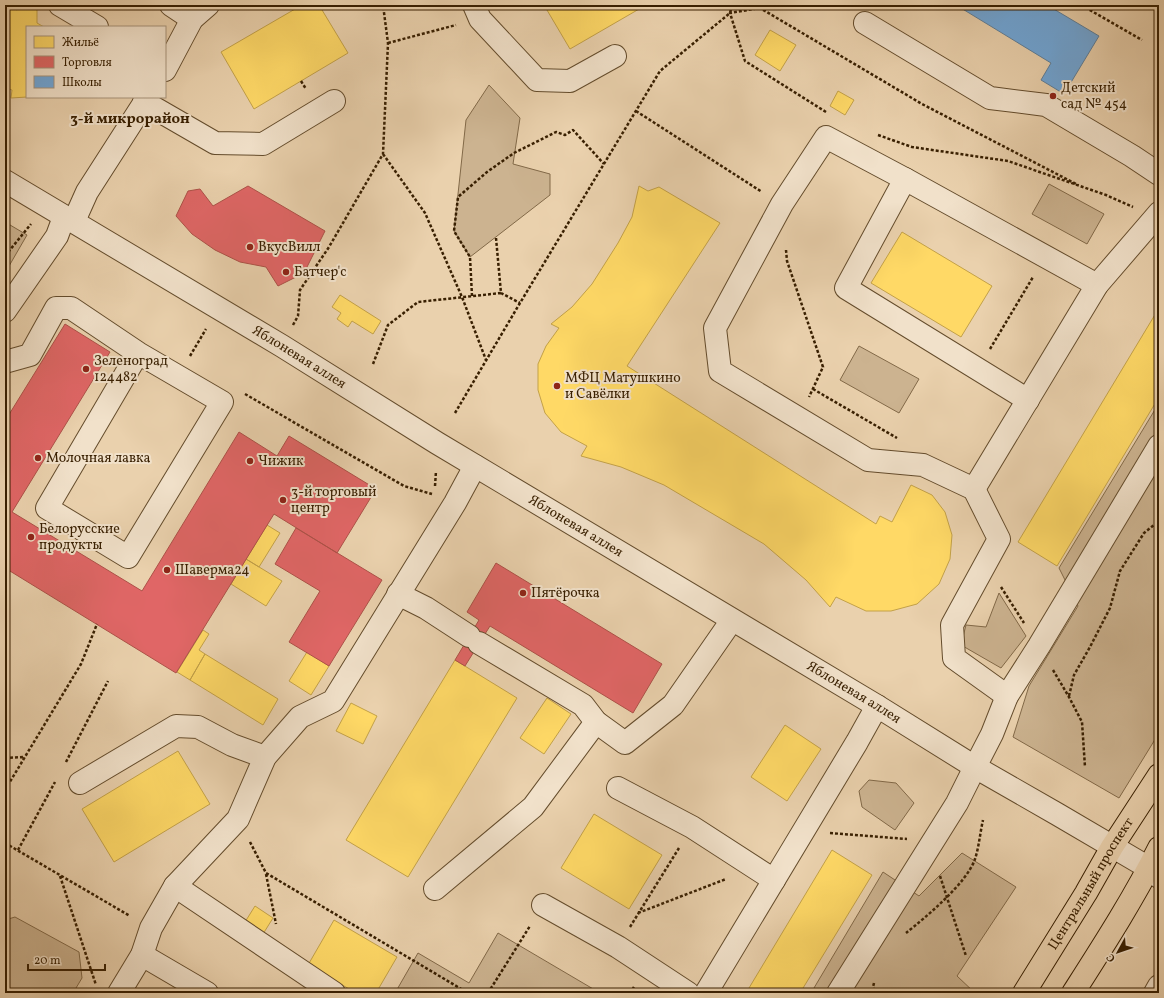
<svg xmlns="http://www.w3.org/2000/svg" width="1164" height="998" font-family="Vollkorn,serif">
	<style>
		.green { fill: #ccb390; stroke: #826948 }
		.homes { fill: #ffd966; stroke: #c3a148 }
		.shops { fill: #e06666; stroke: #ae5148 }
		.schools { fill: #6fa8dc; stroke: #5e7f9a }
		.lines { fill: none; stroke-linecap: round; stroke-linejoin: round }
		.minor-casing { stroke: #644c2c; stroke-width: 24 }
		.major-casing { stroke: #381f01; stroke-width: 24 }
		.path { stroke: #381f01; stroke-width: 2.5; stroke-dasharray: 3 2; stroke-linecap: butt }
		.minor { stroke: #f1e1ca; stroke-width: 22 }
		.major { stroke: #ead1ad; stroke-width: 22 }
		.poi-dot { fill: #8f2418; stroke: #f1e1ca; stroke-width: 1.5 }
		.labels { text-anchor: middle; dominant-baseline: central; stroke-width: 4; stroke-linejoin: round; paint-order: stroke }
		.poi-label { font-size: 14px; fill: #381f01; stroke: #f1e1ca; text-anchor: start }
		.street-label { font-size: 14px; fill: #381f01; stroke: #f1e1ca }
		.neighbourhood-label { font-size: 15px; font-weight: bold; fill: #381f01; stroke: #f1e1ca }
	</style>
	<rect width="100%" height="100%" fill="#ead1ad"/>
	<filter id="stains"><feTurbulence type="fractalNoise" baseFrequency=".005" numOctaves="4"/><feColorMatrix values="0 0 0 0 .2 0 0 0 0 .09 0 0 0 0 .02 0 0 0 .5 -.17"/></filter>
	<radialGradient id="worn" r=".72"><stop offset=".6" stop-color="#630" stop-opacity="0"/><stop offset="1" stop-color="#630" stop-opacity=".3"/></radialGradient>
	<path class="green" d="M 489,85 L 520,118 L 513,164 L 550,174 L 550,195 L 470,257 L 454,231 L 466,120 Z
		M 1049,184 L 1104,214 L 1087,244 L 1032,214 Z
		M 5,222 L 27,235 L 5,273 Z
		M 859,346 L 919,379 L 899,413 L 840,380 Z
		M 1159,403 L 1159,733 L 1119,798 L 1013,737 L 1029,686 L 1078,606 L 1059,568 Z
		M 999,593 L 1026,636 L 1001,668 L 961,645 L 966,625 L 986,627 Z
		M 869,780 L 896,783 L 914,803 L 895,830 L 862,807 L 859,791 Z
		M 962,853 L 1016,887 L 957,976 L 975,993 L 811,993 L 883,872 L 919,896 Z
		M 15,917 L 79,952 L 82,978 L 73,993 L 5,993 L 5,920 Z
		M 498,933 L 600,993 L 395,993 L 418,953 L 469,983 Z"/>
	<path class="homes" d="M 5,5 L 8,5 L 17,10 L 23,5 L 28,5 L 37,10 L 37,23 L 44,27 L 27,27 L 27,97 L 11,98 L 12,90 L 5,88 Z
		M 302,5 L 319,5 L 348,53 L 254,109 L 221,52 Z
		M 544,5 L 646,5 L 570,49 Z
		M 770,30 L 796,45 L 780,71 L 755,55 Z
		M 838,91 L 854,100 L 845,115 L 830,106 Z
		M 639,186 L 648,191 L 659,187 L 720,223 L 627,366 L 876,524 L 880,516 L 892,522 L 911,485 L 932,495 L 945,512 L 952,535 L 950,559 L 939,584 L 917,604 L 891,611 L 866,611 L 836,597 L 830,607 L 806,580 L 764,544 L 664,485 L 621,467 L 581,456 L 587,446 L 561,432 L 545,413 L 538,390 L 538,364 L 546,346 L 559,328 L 551,324 L 572,307 L 592,284 L 618,243 L 632,217 Z
		M 902,232 L 992,286 L 961,337 L 871,283 Z
		M 340,295 L 381,321 L 373,334 L 352,321 L 348,327 L 337,319 L 341,313 L 332,307 Z
		M 1159,308 L 1159,397 L 1057,566 L 1018,542 Z
		M 267,525 L 280,533 L 259,567 L 246,559 Z
		M 246,559 L 282,581 L 266,606 L 231,584 Z
		M 203,630 L 209,634 L 199,650 L 205,654 L 190,680 L 177,672 Z
		M 307,652 L 329,666 L 311,695 L 289,681 Z
		M 205,654 L 278,699 L 263,725 L 190,680 Z
		M 455,660 L 517,698 L 408,877 L 346,840 Z
		M 547,698 L 571,714 L 544,754 L 520,738 Z
		M 351,703 L 377,716 L 363,744 L 336,731 Z
		M 785,725 L 821,749 L 787,801 L 751,777 Z
		M 178,751 L 210,804 L 114,862 L 82,809 Z
		M 594,814 L 662,855 L 629,909 L 561,868 Z
		M 832,850 L 872,875 L 800,993 L 746,993 Z
		M 255,906 L 273,918 L 263,934 L 245,922 Z
		M 334,920 L 397,957 L 376,993 L 356,993 L 308,965 Z"/>
	<path class="shops" d="M 248,186 L 325,231 L 304,273 L 278,286 L 266,267 L 240,262 L 215,250 L 192,234 L 176,216 L 188,191 L 200,189 L 213,206 Z
		M 65,324 L 110,352 L 12,512 L 142,591 L 239,432 L 277,456 L 289,436 L 376,489 L 337,553 L 274,514 L 176,673 L 5,568 L 5,421 Z
		M 296,528 L 382,580 L 329,666 L 289,642 L 320,591 L 275,564 Z
		M 496,563 L 662,664 L 633,713 L 490,626 L 465,666 L 455,660 L 479,620 L 467,612 Z"/>
	<path class="schools" d="M 956,5 L 1047,5 L 1099,36 L 1064,94 L 1041,80 L 1051,63 Z"/>
	<g class="lines">
		<defs>
			<g id="minor">
				<path d="M 60,5 L 97,27"/>
				<path d="M 171,5 L 192,19"/>
				<path d="M 474,5 L 480,19 L 537,80 L 570,81 L 615,56"/>
				<path d="M 865,23 L 990,98 L 1046,105 L 1132,156 L 1159,174"/>
				<path d="M 165,70 L 192,19 L 208,5"/>
				<path d="M 144,102 L 215,143 L 263,144 L 334,101"/>
				<path d="M 905,179 L 826,137 L 782,204 L 715,328 L 720,371 L 868,460 L 923,465 L 974,489 L 999,539 L 952,625 L 954,658 L 1007,696"/>
				<path id="s1" d="M 5,181 L 282,346 L 437,443 L 877,706 L 975,767 L 1057,814 L 1149,868 L 1159,877"/>
				<path d="M 74,221 L 87,192 L 148,97"/>
				<path d="M 5,311 L 57,236 L 64,217"/>
				<path d="M 5,362 L 30,355 L 56,308 L 71,308 L 138,353 L 222,402 L 128,557 L 47,508 L 138,353"/>
				<path d="M 1028,400 L 846,288 L 905,179 L 1097,285"/>
				<path d="M 974,489 L 1097,285 L 1159,213"/>
				<path d="M 398,594 L 426,608 L 469,636"/>
				<path d="M 479,643 L 583,705 L 596,722 L 625,743 L 673,705 L 732,620"/>
				<path d="M 80,783 L 176,726 L 198,727 L 232,745 L 265,757"/>
				<path d="M 618,788 L 692,827 L 774,880"/>
				<path d="M 175,886 L 334,993"/>
				<path d="M 435,889 L 533,807 L 596,722"/>
				<path d="M 543,905 L 618,947 L 688,993"/>
				<path d="M 142,955 L 207,993"/>
				<path d="M 119,993 L 142,955 L 151,928 L 175,886 L 238,819 L 265,757 L 300,717 L 333,701 L 455,503 L 475,466"/>
				<path d="M 706,993 L 857,742 L 877,706"/>
				<path d="M 838,993 L 957,803 L 975,767 L 992,734 L 1007,696 L 1039,646 L 1159,446"/>
				<path d="M 1155,993 L 1159,986"/>
			</g>
			<g id="major">
				<path id="s2" d="M 1024,993 L 1086,893 L 1112,847 L 1159,775"/>
				<path d="M 1073,993 C 1103,946 1134,898 1159,848"/>
			</g>
		</defs>
		<use href="#minor" class="minor-casing"/>
		<use href="#major" class="major-casing"/>
		<path class="path" d="M 1081,5 L 1142,40
			M 388,43 L 456,25
			M 301,81 L 306,89
			M 636,111 L 762,192
			M 826,112 L 745,61 L 730,13 L 760,8 L 922,104 L 1078,185
			M 878,135 L 912,147 L 1008,161 L 1106,195 L 1133,207
			M 383,154 L 425,213 L 462,297 L 486,360
			M 496,238 L 501,293 L 520,303
			M 786,250 L 787,261 L 823,367 L 809,397
			M 5,256 L 31,224
			M 472,296 L 470,257 L 454,231 L 458,197 L 487,172 L 514,153 L 556,132 L 565,135 L 573,130 L 604,164
			M 293,325 L 298,316 L 300,290 L 329,247 L 383,154 L 388,43 L 383,5
			M 990,349 L 1033,277
			M 190,356 L 206,329
			M 373,364 L 388,325 L 418,302 L 501,293
			M 813,389 L 897,438
			M 245,394 L 404,486 L 432,494
			M 455,413 L 520,303 L 660,71 L 730,13 L 732,5
			M 435,486 L 436,471
			M 1001,587 L 1024,623
			M 1053,670 L 1069,697 L 1082,722 L 1085,767
			M 1069,696 L 1074,675 L 1090,647 L 1110,608 L 1120,571 L 1144,533 L 1159,521
			M 5,758 L 24,757
			M 66,762 L 108,681
			M 5,790 L 81,664 L 97,624
			M 830,833 L 907,839
			M 250,842 L 266,873 L 468,993
			M 5,843 L 130,916
			M 18,850 L 55,782
			M 266,874 L 276,924
			M 60,876 L 96,985
			M 940,876 L 966,956
			M 638,913 L 726,879
			M 630,927 L 679,848
			M 906,933 C 926,917 967,883 975,859 C 979,847 980,833 983,820
			M 874,983 L 873,987 L 875,993
			M 488,993 L 530,926
			M 630,993 L 634,987"/>
		<use href="#minor" class="minor"/>
		<use href="#major" class="major"/>
	</g>
	<g class="poi-dot">
		<circle cx="1053" cy="96" r="4"/>
		<circle cx="250" cy="247" r="4"/>
		<circle cx="286" cy="272" r="4"/>
		<circle cx="86" cy="369" r="4"/>
		<circle cx="557" cy="386" r="4"/>
		<circle cx="38" cy="458" r="4"/>
		<circle cx="250" cy="461" r="4"/>
		<circle cx="283" cy="500" r="4"/>
		<circle cx="31" cy="537" r="4"/>
		<circle cx="167" cy="570" r="4"/>
		<circle cx="523" cy="593" r="4"/>
	</g>
	<g class="labels">
		<g class="poi-label">
			<text x="1061" y="88">Детский<tspan x="1061" dy="16">сад № 454</tspan></text>
			<text x="258" y="247">ВкусВилл</text>
			<text x="294" y="272">Батчер'с</text>
			<text x="94" y="361">Зеленоград<tspan x="94" dy="16">124482</tspan></text>
			<text x="565" y="378">МФЦ Матушкино<tspan x="565" dy="16">и Савёлки</tspan></text>
			<text x="46" y="458">Молочная лавка</text>
			<text x="258" y="461">Чижик</text>
			<text x="291" y="492">3-й торговый<tspan x="291" dy="16">центр</tspan></text>
			<text x="39" y="529">Белорусские<tspan x="39" dy="16">продукты</tspan></text>
			<text x="175" y="570">Шаверма24</text>
			<text x="531" y="593">Пятёрочка</text>
		</g>
		<g class="street-label">
			<text stroke="none"><textPath href="#s1" startOffset="343">Яблоневая аллея</textPath></text>
			<text stroke="none"><textPath href="#s1" startOffset="667">Яблоневая аллея</textPath></text>
			<text stroke="none"><textPath href="#s1" startOffset="991">Яблоневая аллея</textPath></text>
			<text stroke="none"><textPath href="#s2" startOffset="128">Центральный проспект</textPath></text>
		</g>
		<g class="neighbourhood-label">
			<text x="130" y="119">3-й микрорайон</text>
		</g>
	</g>
	<rect width="1164" height="998" fill="none" stroke="#ead1ad" stroke-width="20"/>
	<rect x="6" y="6" width="1152" height="986" fill="none" stroke="#381f01" stroke-width="2"/>
	<rect x="10" y="10" width="1144" height="978" fill="none" stroke="#381f01"/>
	<rect x="26" y="26" width="140" height="72" fill="#f1e1ca" stroke="#a7937a"/>
	<rect x="34" y="36" width="20" height="12" fill="#ffd966" stroke="#a7937a"/>
	<text x="62" y="46" font-size="12" fill="#381f01">Жильё</text>
	<rect x="34" y="56" width="20" height="12" fill="#e06666" stroke="#a7937a"/>
	<text x="62" y="66" font-size="12" fill="#381f01">Торговля</text>
	<rect x="34" y="76" width="20" height="12" fill="#6fa8dc" stroke="#a7937a"/>
	<text x="62" y="86" font-size="12" fill="#381f01">Школы</text>
	<g transform="translate(1118 952) rotate(230)" stroke="#f1e1ca" stroke-width="3" paint-order="stroke">
	<path d="M0-3L7 15L0 10L-7 15Z" fill="#381f01"/>
	<text y="-6" font-size="11" font-weight="bold" text-anchor="middle" fill="#381f01">С</text>
	</g>
	<path d="M28 964v6h77v-6" fill="none" stroke="#381f01" stroke-width="2"/>
	<text x="34" y="964" font-size="12" fill="#381f01" stroke="#f1e1ca" stroke-width="3" paint-order="stroke">20 m</text>
	<rect width="100%" height="100%" filter="url(#stains)"/>
	<rect width="100%" height="100%" fill="url(#worn)"/>
</svg>
